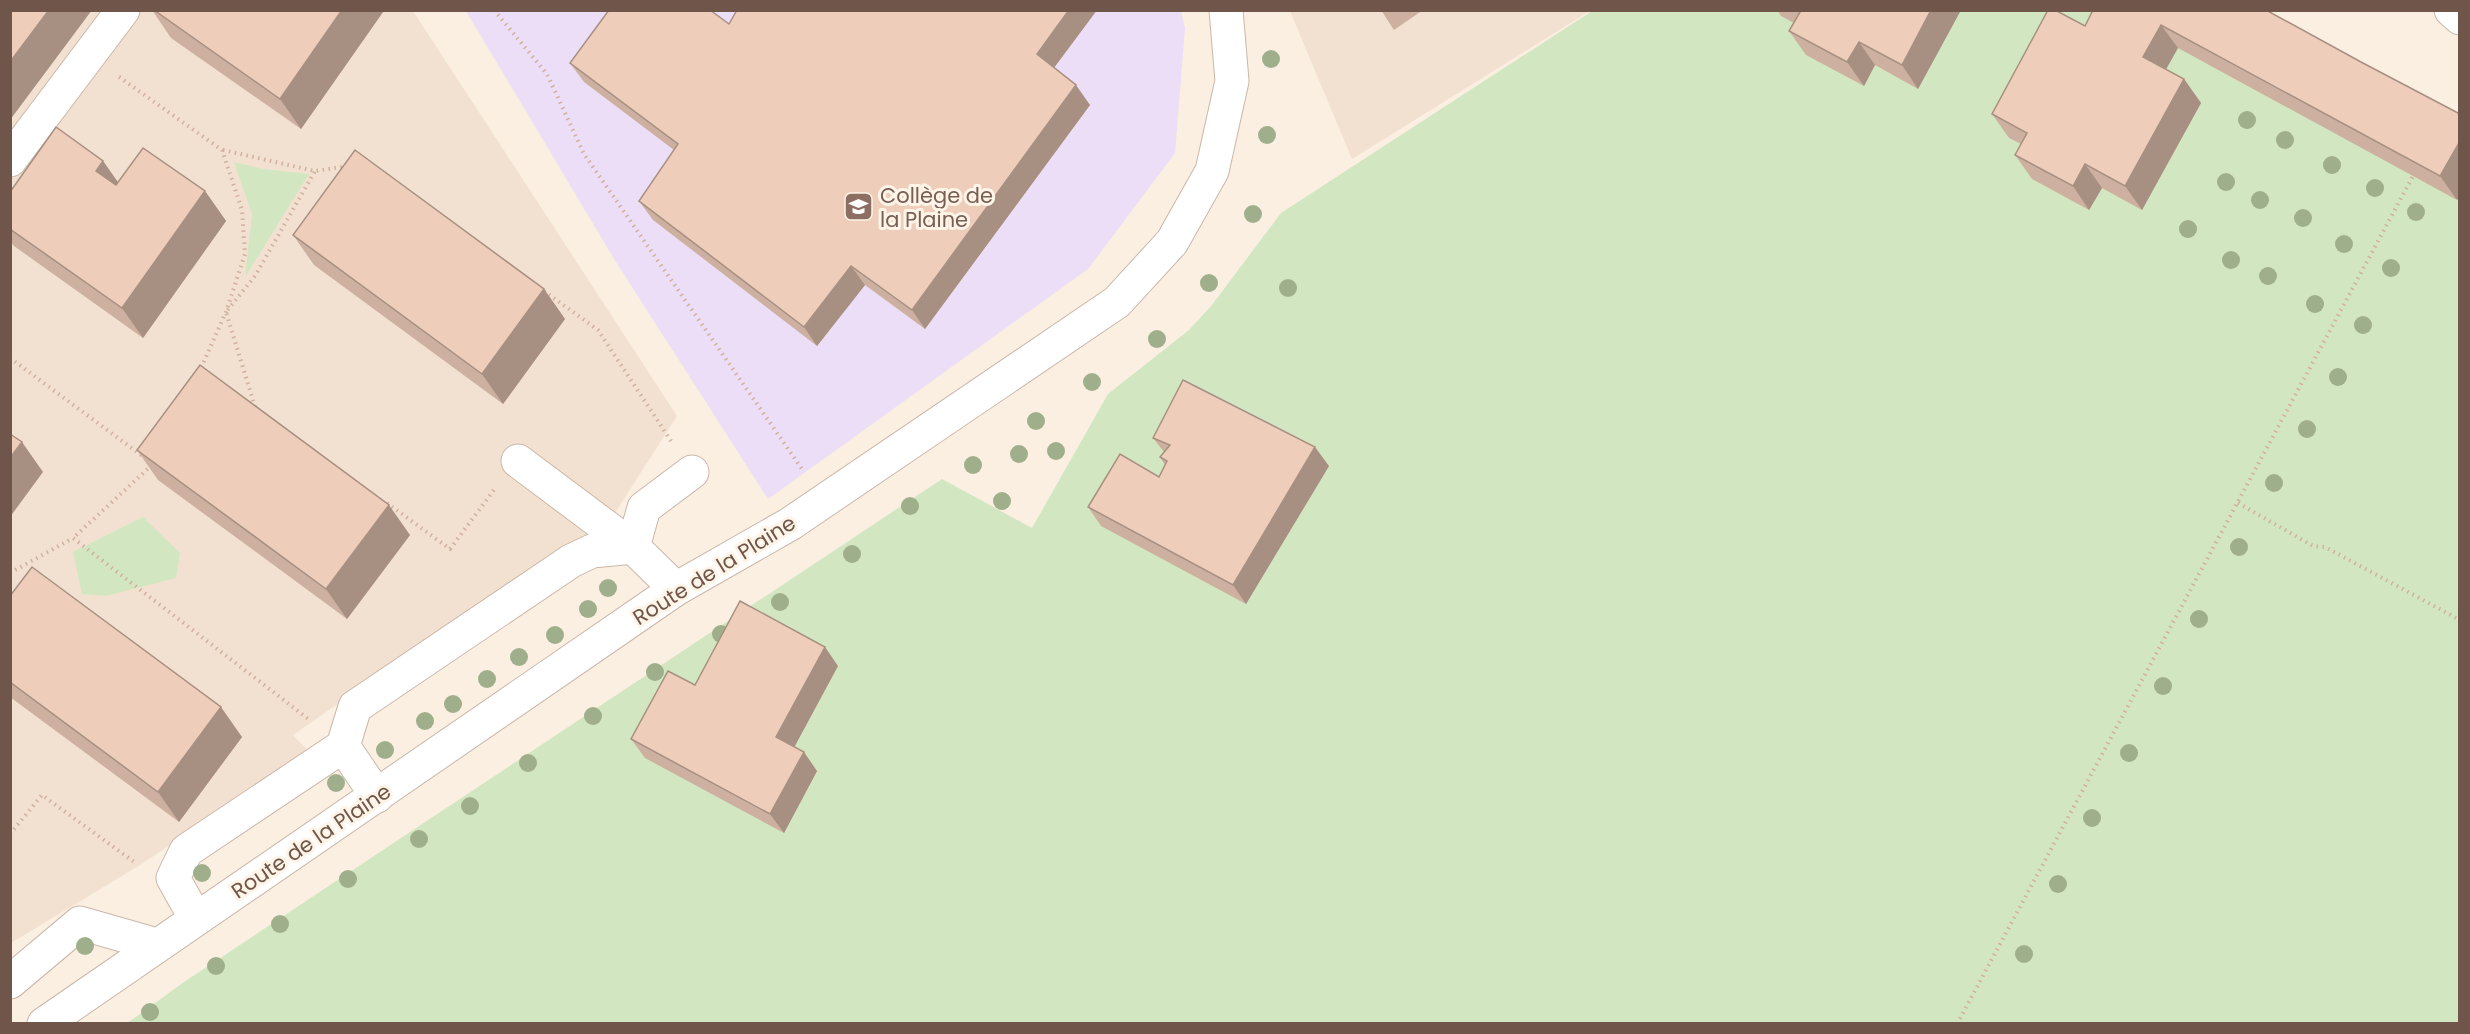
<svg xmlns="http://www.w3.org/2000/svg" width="2470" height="1034" font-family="Poppins,sans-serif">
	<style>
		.residential { fill: #f2e1d0 }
		.education { fill: #ecdef6 }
		.green { fill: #d2e7c1 }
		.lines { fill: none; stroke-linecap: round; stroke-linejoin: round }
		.minor-casing { stroke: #cab7a9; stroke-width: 35 }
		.path { stroke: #d2b09e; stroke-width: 4; stroke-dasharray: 1.5 4.5; stroke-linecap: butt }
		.minor { stroke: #fff; stroke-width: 33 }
		.tree { fill: #a0af8b }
		.wall { fill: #cdb0a0 }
		.shaded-wall { fill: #a79082 }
		.building { fill: #eecdba; stroke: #a79082; stroke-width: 1.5 }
		.labels { text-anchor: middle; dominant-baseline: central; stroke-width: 6; stroke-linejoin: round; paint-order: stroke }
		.education-label { font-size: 21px; fill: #785e54; stroke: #fef4e7; text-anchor: start }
		.street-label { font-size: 21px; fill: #70564a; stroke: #fef4e7 }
	</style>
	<rect width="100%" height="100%" fill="#faefe1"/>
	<path class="residential" d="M 10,11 L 413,11 L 677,416 L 597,541 L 544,561 L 293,735 L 309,752 L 140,865 L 11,943 Z
		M 1290,11 L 1590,11 L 1352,159 Z"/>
	<path class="education" d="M 466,11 L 1181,11 L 1185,28 L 1175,153 L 1088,269 L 768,499 L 616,262 Z"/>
	<path class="green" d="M 1592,11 L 2242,11 L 2459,129 L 2459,1023 L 126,1024 L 184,982 L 942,479 L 1032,528 L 1108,394 L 1189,330 L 1212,305 L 1281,213 Z
		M 234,162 L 264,169 L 309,174 L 245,277 L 252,214 Z
		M 143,517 L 180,553 L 176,578 L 106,596 L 82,594 L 73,552 Z"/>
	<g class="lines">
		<defs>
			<path id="minor" d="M 2451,10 L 2460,18
				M 10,160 L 123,10
				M 518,461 L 633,547 L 644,508 L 692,472
				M 343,746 L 355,707 L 571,561 L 592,551 L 633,547 L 676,589
				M 196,919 L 173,878 L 186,851 L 343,746 L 377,796
				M 10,982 L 80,923 L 157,945
				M 44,1024 L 676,589 L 790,524 L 1117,302 L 1172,242 L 1212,171 L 1232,81 L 1226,10"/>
		</defs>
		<use href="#minor" class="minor-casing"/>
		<path class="path" d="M 494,10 L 547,74 L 584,154 L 802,469
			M 119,77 L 222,150 L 242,210 L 245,254 L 226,312 L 200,370
			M 223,150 L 315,171 L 348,166
			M 544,291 L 598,330 L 671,441
			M 10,358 L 145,458
			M 255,407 L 226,312 L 255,276 L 315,171
			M 152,465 L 73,538 L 311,721
			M 387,503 L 450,549 L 494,490
			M 2238,503 L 2313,546 L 2325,547 L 2460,620
			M 10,573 L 73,538
			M 10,834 L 42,795 L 137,864
			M 1957,1024 L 2413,176"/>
		<use href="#minor" class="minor"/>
	</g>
	<g class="tree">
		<circle cx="1271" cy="59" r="9"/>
		<circle cx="2247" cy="120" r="9"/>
		<circle cx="1267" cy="135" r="9"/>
		<circle cx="2285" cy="140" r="9"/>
		<circle cx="2332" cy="165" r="9"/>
		<circle cx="2226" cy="182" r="9"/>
		<circle cx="2375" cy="188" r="9"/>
		<circle cx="2260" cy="200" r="9"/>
		<circle cx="2416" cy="212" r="9"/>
		<circle cx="1253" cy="214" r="9"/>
		<circle cx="2303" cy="218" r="9"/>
		<circle cx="2188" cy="229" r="9"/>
		<circle cx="2344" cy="244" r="9"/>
		<circle cx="2231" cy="260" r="9"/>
		<circle cx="2391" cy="268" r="9"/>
		<circle cx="2268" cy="276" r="9"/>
		<circle cx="1209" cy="283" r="9"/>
		<circle cx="1288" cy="288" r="9"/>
		<circle cx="2315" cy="304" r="9"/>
		<circle cx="2363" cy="325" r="9"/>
		<circle cx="1157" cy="339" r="9"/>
		<circle cx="2338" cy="377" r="9"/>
		<circle cx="1092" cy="382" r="9"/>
		<circle cx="1036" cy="421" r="9"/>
		<circle cx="2307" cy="429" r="9"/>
		<circle cx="1056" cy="451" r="9"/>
		<circle cx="1019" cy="454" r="9"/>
		<circle cx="973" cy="465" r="9"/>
		<circle cx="2274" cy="483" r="9"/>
		<circle cx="1002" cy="501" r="9"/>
		<circle cx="910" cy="506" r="9"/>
		<circle cx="2239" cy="547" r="9"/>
		<circle cx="852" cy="554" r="9"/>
		<circle cx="608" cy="588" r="9"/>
		<circle cx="780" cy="602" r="9"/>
		<circle cx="588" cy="609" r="9"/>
		<circle cx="2199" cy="619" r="9"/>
		<circle cx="721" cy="634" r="9"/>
		<circle cx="555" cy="635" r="9"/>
		<circle cx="519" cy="657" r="9"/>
		<circle cx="655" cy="672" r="9"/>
		<circle cx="487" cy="679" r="9"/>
		<circle cx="2163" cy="686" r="9"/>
		<circle cx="453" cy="704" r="9"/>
		<circle cx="593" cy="716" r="9"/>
		<circle cx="425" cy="721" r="9"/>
		<circle cx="385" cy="750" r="9"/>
		<circle cx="2129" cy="753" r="9"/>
		<circle cx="528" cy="763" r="9"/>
		<circle cx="336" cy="783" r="9"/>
		<circle cx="470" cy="806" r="9"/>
		<circle cx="2092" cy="818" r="9"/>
		<circle cx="419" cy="839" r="9"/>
		<circle cx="202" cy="873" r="9"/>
		<circle cx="348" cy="879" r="9"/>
		<circle cx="2058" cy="884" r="9"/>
		<circle cx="280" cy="924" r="9"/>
		<circle cx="85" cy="946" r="9"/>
		<circle cx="2024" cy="954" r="9"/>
		<circle cx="216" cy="966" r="9"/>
		<circle cx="150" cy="1012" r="9"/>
	</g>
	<path class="wall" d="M 152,10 L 382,10 L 383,12 L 301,129 L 171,38 Z
		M 737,10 L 1097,10 L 1054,68 L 1090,105 L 925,329 L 865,285 L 817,346 L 653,220 L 639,201 L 674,150 L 584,82 L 570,63 L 729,24 Z
		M 1381,10 L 1423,10 L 1394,30 Z
		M 1777,10 L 1961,10 L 1918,89 L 1875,65 L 1864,86 L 1806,55 L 1789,31 L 1794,23 L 1781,16 Z
		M 2093,10 L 2361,62 L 2460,114 L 2460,195 L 2457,200 L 2178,48 L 2166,69 L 2184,79 L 2201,103 L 2142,210 L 2102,188 L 2089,210 L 2032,179 L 2015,155 L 2021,144 L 2009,138 L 1992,114 L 2085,26 Z
		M 103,161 L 118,182 L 205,191 L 226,221 L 143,338 L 14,246 L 10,241 L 10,192 Z
		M 293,235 L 544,289 L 565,319 L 503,404 L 314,265 Z
		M 1153,438 L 1329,466 L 1246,604 L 1101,526 L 1088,507 L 1159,477 L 1165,465 L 1160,457 L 1164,452 Z
		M 137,450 L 410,535 L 347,619 L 158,480 Z
		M 10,596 L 242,737 L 179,822 L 10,697 Z
		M 838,666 L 794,747 L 817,771 L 784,833 L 645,758 L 631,739 Z"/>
	<path class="shaded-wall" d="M 49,10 L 92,10 L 10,120 L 10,62 Z
		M 342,10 L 382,10 L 383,12 L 301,129 L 280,99 Z
		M 1069,10 L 1097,10 L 1050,73 L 1037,54 Z
		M 1931,10 L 1961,10 L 1918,89 L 1902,65 Z
		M 2161,25 L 2178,48 L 2160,80 L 2143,57 Z
		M 1859,42 L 1875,65 L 1864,86 L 1847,62 Z
		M 2184,79 L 2201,103 L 2142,210 L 2125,186 Z
		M 1076,85 L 1090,105 L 925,329 L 912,310 Z
		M 2460,141 L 2460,195 L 2457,200 L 2440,176 Z
		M 103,161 L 124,191 L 96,171 Z
		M 2085,164 L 2102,188 L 2089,210 L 2073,186 Z
		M 205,191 L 226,221 L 143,338 L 122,308 Z
		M 851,266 L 865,285 L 817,346 L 804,327 Z
		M 544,289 L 565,319 L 503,404 L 482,374 Z
		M 22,442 L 43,472 L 10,517 L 10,458 Z
		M 1315,447 L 1329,466 L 1246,604 L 1233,585 Z
		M 389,505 L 410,535 L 347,619 L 326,589 Z
		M 825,647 L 838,666 L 789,757 L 776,737 Z
		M 221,707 L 242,737 L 179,822 L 158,792 Z
		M 804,752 L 817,771 L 784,833 L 770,814 Z"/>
	<path class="building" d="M 10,10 L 49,10 L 10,62 Z
		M 154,10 L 342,10 L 280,99 Z
		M 609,10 L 710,10 L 729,24 L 737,10 L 1069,10 L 1037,54 L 1076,85 L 912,310 L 851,266 L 804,327 L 639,201 L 678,144 L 570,63 Z
		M 1798,10 L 1931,10 L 1902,65 L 1859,42 L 1847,62 L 1789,31 L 1800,12 Z
		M 2048,10 L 2055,10 L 2085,26 L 2093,10 L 2266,10 L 2361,62 L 2460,114 L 2460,141 L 2440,176 L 2161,25 L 2143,57 L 2184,79 L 2125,186 L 2085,164 L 2073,186 L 2015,155 L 2027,133 L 1992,114 Z
		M 56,127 L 103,161 L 96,171 L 116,185 L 143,148 L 205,191 L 122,308 L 10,229 L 10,192 Z
		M 355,150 L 544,289 L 482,374 L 293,235 Z
		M 200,365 L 389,505 L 326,589 L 137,450 Z
		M 1183,380 L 1315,447 L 1233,585 L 1088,507 L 1120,454 L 1159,477 L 1167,461 L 1160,457 L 1170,445 L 1153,438 Z
		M 10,434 L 22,442 L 10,458 Z
		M 32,567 L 221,707 L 158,792 L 10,682 L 10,596 Z
		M 740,601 L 825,647 L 776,737 L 804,752 L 770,814 L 631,739 L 668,671 L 695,685 Z"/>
	<defs>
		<symbol id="school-square" viewBox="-11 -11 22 22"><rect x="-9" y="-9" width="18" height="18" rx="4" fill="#8d6e63" stroke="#fef4e7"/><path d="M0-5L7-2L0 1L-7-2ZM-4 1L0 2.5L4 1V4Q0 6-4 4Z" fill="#fff"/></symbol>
	</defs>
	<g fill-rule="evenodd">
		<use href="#school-square" x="842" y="190" width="33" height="33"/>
	</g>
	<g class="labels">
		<g class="education-label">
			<text x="880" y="195">Collège de<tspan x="880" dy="24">la Plaine</tspan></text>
		</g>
		<g class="street-label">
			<text transform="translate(714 570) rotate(-32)">Route de la Plaine</text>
			<text transform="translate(311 841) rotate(-34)">Route de la Plaine</text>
		</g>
	</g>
	<rect width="2470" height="1034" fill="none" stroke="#70564a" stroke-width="24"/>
</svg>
